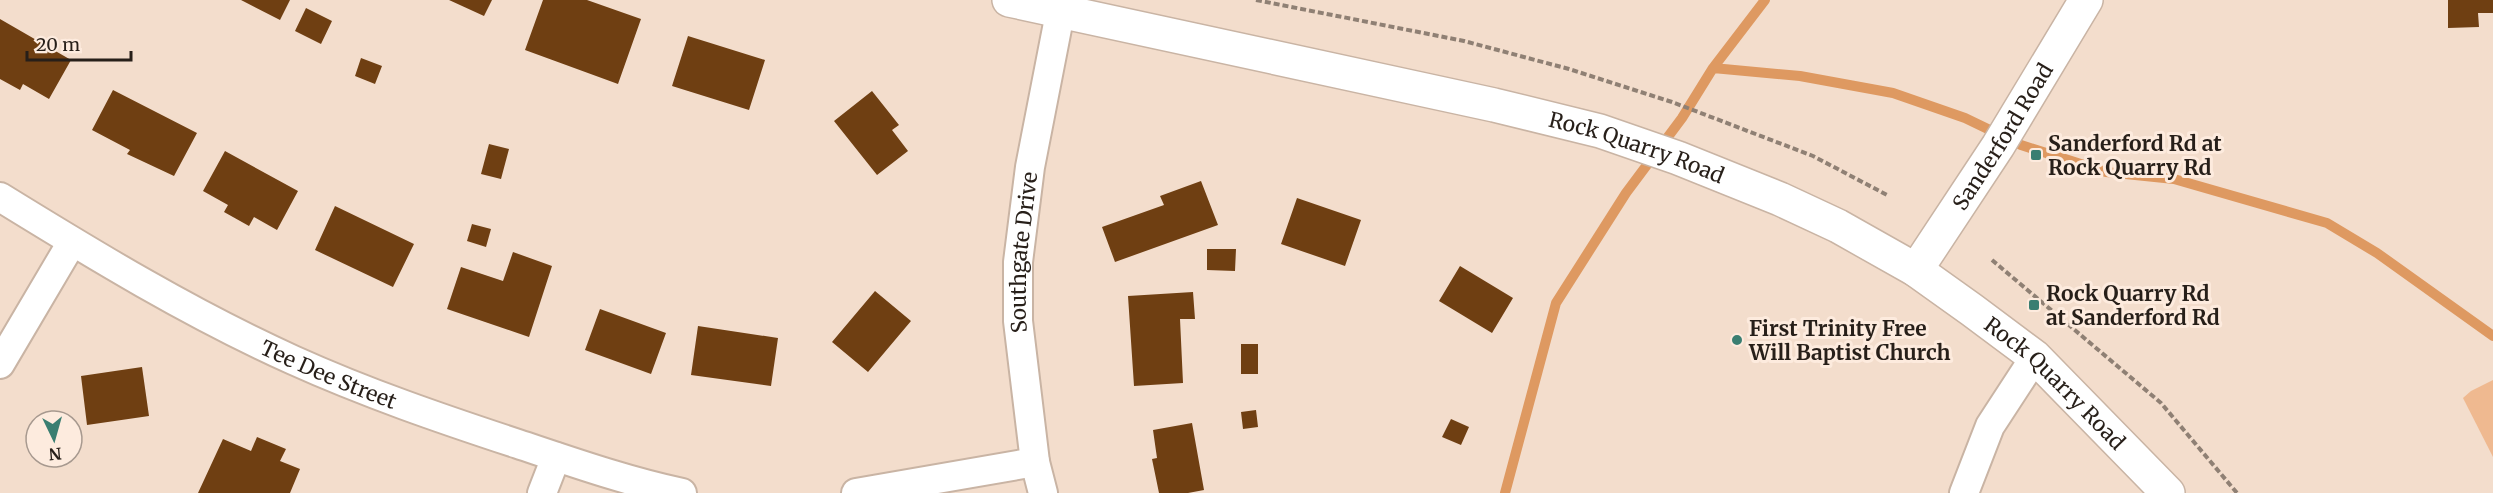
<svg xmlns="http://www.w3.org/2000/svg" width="2493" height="493" font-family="Merriweather,serif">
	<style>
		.green { fill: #efb990 }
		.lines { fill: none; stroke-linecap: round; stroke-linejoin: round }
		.stream { stroke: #de9961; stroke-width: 10 }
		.building { fill: #6f3f12 }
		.minor-casing { stroke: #c9b4a4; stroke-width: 32 }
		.tertiary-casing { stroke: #c9b4a4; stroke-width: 36 }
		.primary-casing { stroke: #c9b4a4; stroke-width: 36 }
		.path { stroke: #8f8074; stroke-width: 4; stroke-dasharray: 6 3; stroke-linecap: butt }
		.minor { stroke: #fff; stroke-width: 28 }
		.tertiary { stroke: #fff; stroke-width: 33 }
		.primary { stroke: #fff; stroke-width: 33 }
		.poi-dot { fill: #3a7e71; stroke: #fdebde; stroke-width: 2 }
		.labels { text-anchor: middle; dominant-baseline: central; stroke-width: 6; stroke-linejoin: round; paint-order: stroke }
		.street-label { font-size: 21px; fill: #271f19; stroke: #fdebde }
		.poi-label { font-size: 21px; font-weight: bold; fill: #271f19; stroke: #fdebde; text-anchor: start }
	</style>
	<rect width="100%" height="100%" fill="#f3ddcc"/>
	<path class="green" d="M 2493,380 L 2493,457 L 2463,398 L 2471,391 Z"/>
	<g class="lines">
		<path class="stream" d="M 1713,68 L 1800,76 L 1893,93 L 1965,118 L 2021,145 L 2106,172 L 2174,179 L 2327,223 L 2377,253 L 2493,336
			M 1505,493 L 1556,303 L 1626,193 L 1682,118 L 1713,68 L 1765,0"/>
	</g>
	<path class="building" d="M 241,0 L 290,0 L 280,20 Z
		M 449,0 L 492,0 L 484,16 Z
		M 543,0 L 587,0 L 641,19 L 618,84 L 525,50 Z
		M 2448,0 L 2493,0 L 2493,13 L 2478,13 L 2479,27 L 2448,28 Z
		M 306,8 L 332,21 L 321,44 L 295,31 Z
		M 0,19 L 71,60 L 49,99 L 23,84 L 20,90 L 0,79 Z
		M 688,36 L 765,60 L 749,110 L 672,86 Z
		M 361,58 L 382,66 L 375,84 L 355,76 Z
		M 113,90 L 197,133 L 174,176 L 127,154 L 130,150 L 92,130 Z
		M 872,91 L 899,125 L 892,130 L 908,151 L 877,175 L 834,121 Z
		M 489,144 L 509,149 L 501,179 L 481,174 Z
		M 225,151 L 298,191 L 277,230 L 254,217 L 249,226 L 224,212 L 228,205 L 203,191 Z
		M 1201,181 L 1218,225 L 1115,262 L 1102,227 L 1164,205 L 1160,196 Z
		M 1297,198 L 1361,220 L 1345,266 L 1281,244 Z
		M 335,206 L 414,244 L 393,287 L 315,250 Z
		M 472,224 L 491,229 L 486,247 L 467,241 Z
		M 1207,249 L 1236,249 L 1235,271 L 1207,270 Z
		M 513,252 L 552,266 L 529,337 L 447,309 L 461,267 L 503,281 Z
		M 1460,266 L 1513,298 L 1492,333 L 1439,301 Z
		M 875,291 L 911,321 L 868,372 L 832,342 Z
		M 1193,292 L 1195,319 L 1180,319 L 1183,383 L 1134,386 L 1128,296 Z
		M 600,309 L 666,333 L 651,374 L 585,350 Z
		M 698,326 L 778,338 L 771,386 L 691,375 Z
		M 1241,344 L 1258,344 L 1258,374 L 1241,374 Z
		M 142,367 L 149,416 L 87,425 L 81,376 Z
		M 1256,410 L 1258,427 L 1243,429 L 1241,412 Z
		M 1451,419 L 1469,427 L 1461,445 L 1442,437 Z
		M 1192,423 L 1204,490 L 1188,493 L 1159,493 L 1152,459 L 1157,458 L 1153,430 Z
		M 257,437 L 286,449 L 280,461 L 300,469 L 290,493 L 198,493 L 223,439 L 251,451 Z"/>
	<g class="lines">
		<defs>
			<g id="minor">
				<path id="s1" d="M 0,197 C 94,255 191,314 293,360 C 366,393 442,419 518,444 C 572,462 626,481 682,493"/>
				<path d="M 0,364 L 72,242"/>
				<path d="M 542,493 L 556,457"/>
				<path d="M 856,493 L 1035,462"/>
				<path id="s2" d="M 1043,493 L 1035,462 L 1018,321 L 1018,262 L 1030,167 L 1060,13"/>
				<path d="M 1964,493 L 1990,426 L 2035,357"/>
			</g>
			<g id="tertiary">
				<path id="s3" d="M 1916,270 L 1998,146 L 2086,0"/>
			</g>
			<g id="primary">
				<path id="s4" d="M 1009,0 L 1494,105 L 1600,131 L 1678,158 L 1780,199 L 1838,226 L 1916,270 L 1972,310 L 2035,357 L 2168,493"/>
			</g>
		</defs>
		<use href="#minor" class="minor-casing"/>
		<use href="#tertiary" class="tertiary-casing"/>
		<use href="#primary" class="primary-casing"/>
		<path class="path" d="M 1256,0 L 1464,41 L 1569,69 L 1672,102 L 1813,156 L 1889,196
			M 1992,260 L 2161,403 L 2237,493"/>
		<use href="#minor" class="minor"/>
		<use href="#tertiary" class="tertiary"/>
		<use href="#primary" class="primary"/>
	</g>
	<g class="poi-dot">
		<rect x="2030" y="149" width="12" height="12" rx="3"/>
		<rect x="2028" y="299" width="12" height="12" rx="3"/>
		<circle cx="1737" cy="340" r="6"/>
	</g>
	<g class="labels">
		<g class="street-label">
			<text stroke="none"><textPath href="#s3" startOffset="159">Sanderford Road</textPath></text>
			<text stroke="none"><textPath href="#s4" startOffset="645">Rock Quarry Road</textPath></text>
			<text stroke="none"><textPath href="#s2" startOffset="243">Southgate Drive</textPath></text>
			<text stroke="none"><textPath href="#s1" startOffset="374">Tee Dee Street</textPath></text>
			<text stroke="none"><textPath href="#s4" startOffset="1131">Rock Quarry Road</textPath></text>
		</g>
		<g class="poi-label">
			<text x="2048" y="143">Sanderford Rd at<tspan x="2048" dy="24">Rock Quarry Rd</tspan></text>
			<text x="2046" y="293">Rock Quarry Rd<tspan x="2046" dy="24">at Sanderford Rd</tspan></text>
			<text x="1749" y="328">First Trinity Free<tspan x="1749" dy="24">Will Baptist Church</tspan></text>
		</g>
	</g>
	<g transform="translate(54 439) rotate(175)"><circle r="28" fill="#fdebde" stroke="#a7998f" stroke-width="1.5"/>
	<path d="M0-4.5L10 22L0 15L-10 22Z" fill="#3a7e71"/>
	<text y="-9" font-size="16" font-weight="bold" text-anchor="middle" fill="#271f19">N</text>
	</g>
	<path d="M27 51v9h104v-9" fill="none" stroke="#271f19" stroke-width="3"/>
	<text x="36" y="51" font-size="18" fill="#271f19" stroke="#fdebde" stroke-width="4.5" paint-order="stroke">20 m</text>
</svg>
